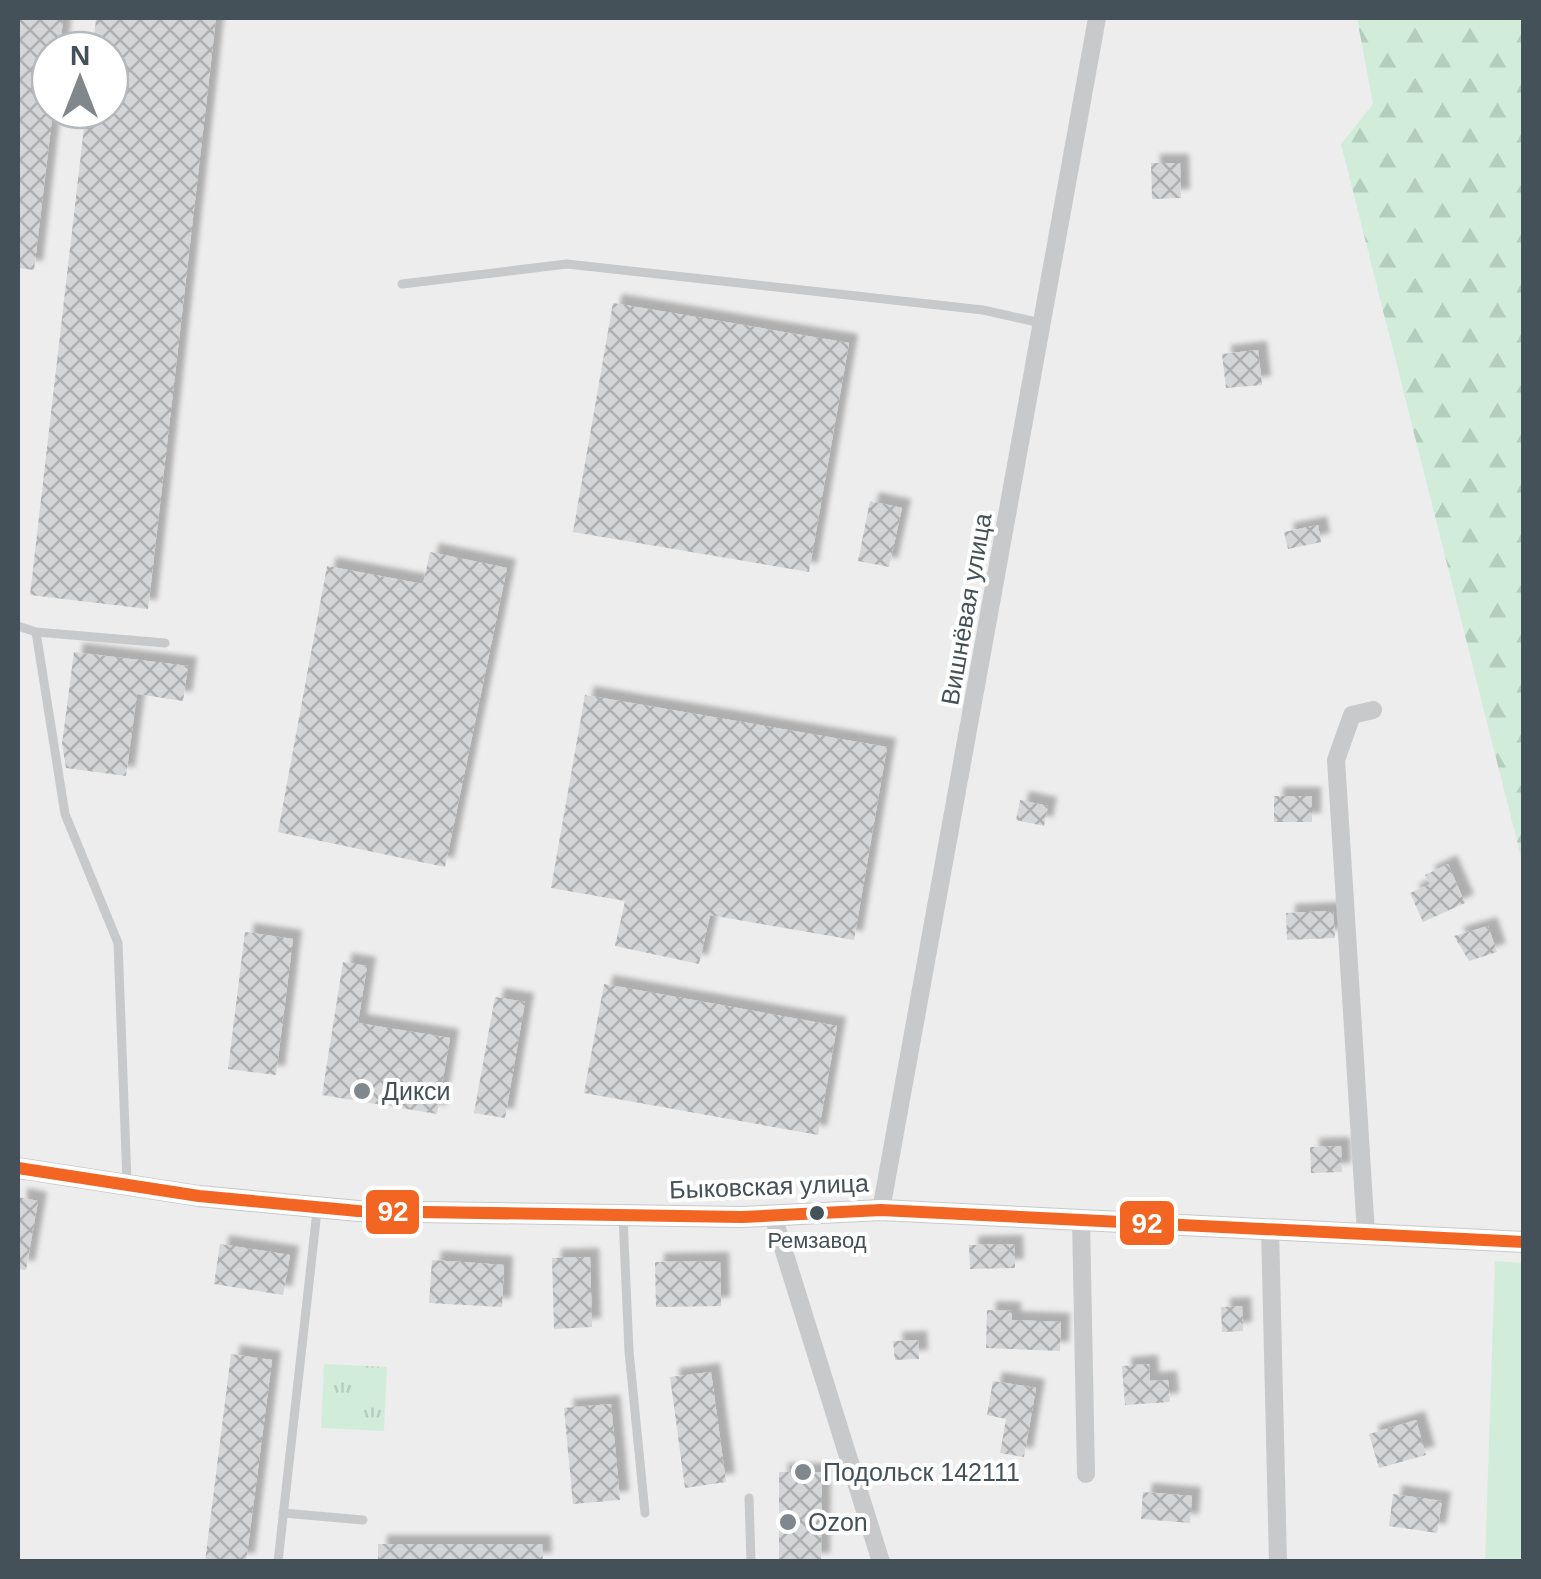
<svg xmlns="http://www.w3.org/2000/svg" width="1541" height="1579" font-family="Arial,sans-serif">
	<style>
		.green { fill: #d1edda }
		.forest { fill: url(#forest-firs) }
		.park { fill: url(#park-tufts) }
		.building { fill: url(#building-cross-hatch); filter: url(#shadow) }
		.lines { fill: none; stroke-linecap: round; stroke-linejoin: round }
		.service { stroke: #c7c9cb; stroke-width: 9 }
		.minor { stroke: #c7c9cb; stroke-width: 18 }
		.tertiary { stroke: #c7c9cb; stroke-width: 22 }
		.bus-1-casing { stroke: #fff; stroke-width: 20 }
		.bus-1 { stroke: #f26522; stroke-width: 12 }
		.poi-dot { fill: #80888d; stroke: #fff; stroke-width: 4 }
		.bus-dot { fill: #455159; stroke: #fff; stroke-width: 4 }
		.labels { text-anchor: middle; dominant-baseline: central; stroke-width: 8; stroke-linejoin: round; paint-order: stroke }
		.bus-label { font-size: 22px; fill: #455159; stroke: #fff }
		.street-label { font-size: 25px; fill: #455159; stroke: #fff }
		.poi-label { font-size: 25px; fill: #455159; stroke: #fff; text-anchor: start }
		.line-badge { stroke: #fff; stroke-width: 4 }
		.badge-label { font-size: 28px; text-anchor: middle; font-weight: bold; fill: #fff }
	</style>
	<defs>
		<pattern id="forest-firs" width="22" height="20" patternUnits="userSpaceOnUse" patternTransform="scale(2.5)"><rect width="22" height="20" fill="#d1edda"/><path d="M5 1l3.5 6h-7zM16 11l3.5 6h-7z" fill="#b5cdbd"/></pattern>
		<pattern id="park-tufts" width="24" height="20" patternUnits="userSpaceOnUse" patternTransform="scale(2.5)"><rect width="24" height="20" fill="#d1edda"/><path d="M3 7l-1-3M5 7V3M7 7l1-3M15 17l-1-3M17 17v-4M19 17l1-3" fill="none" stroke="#b5cdbd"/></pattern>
		<pattern id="building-cross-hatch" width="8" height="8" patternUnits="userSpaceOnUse" patternTransform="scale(2.5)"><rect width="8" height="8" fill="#d4d5d6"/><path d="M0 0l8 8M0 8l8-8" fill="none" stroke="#aeafb1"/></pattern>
		<filter id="shadow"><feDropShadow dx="9" dy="-9" stdDeviation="2.5" flood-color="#0004"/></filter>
	</defs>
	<rect width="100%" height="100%" fill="#eeeded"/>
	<path class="green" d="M 1495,1261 L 1523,1263 L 1523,1561 L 1485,1561 Z"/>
	<path class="forest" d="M 1357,18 L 1523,18 L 1523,865 L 1341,144 L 1373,104 Z"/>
	<path class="park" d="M 324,1364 L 387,1367 L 384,1431 L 321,1428 Z"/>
	<path class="building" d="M 18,18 L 63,18 L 60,50 L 50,50 L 50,110 L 53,110 L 34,270 L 18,268 Z
		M 96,18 L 216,18 L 148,609 L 30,595 L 86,110 L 110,110 L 110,50 L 93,50 Z
		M 1151,163 L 1180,163 L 1181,198 L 1152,199 Z
		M 613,303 L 849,343 L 809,572 L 573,532 Z
		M 1258,350 L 1262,385 L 1226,388 L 1222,354 Z
		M 870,501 L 902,508 L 889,567 L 858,561 Z
		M 1318,525 L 1321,542 L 1288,549 L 1284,532 Z
		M 430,552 L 507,568 L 445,867 L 278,832 L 327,566 L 423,584 Z
		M 74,652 L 188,666 L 183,701 L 137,694 L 126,776 L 66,768 L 62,744 Z
		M 585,695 L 887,747 L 854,940 L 710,915 L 699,964 L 615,946 L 625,901 L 551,888 Z
		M 1274,796 L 1312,796 L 1312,822 L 1274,822 Z
		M 1020,800 L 1048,806 L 1044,826 L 1016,820 Z
		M 1448,864 L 1465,903 L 1423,922 L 1410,893 L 1430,884 L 1425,875 Z
		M 1333,911 L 1335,938 L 1287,940 L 1286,913 Z
		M 1488,926 L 1497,952 L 1469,961 L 1454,936 Z
		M 245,932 L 293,939 L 276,1075 L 228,1069 Z
		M 343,962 L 367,966 L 358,1023 L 450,1038 L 437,1114 L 322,1095 Z
		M 604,984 L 837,1026 L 818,1135 L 584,1093 Z
		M 495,997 L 525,1002 L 505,1118 L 474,1113 Z
		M 1341,1146 L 1342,1172 L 1311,1173 L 1310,1147 Z
		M 18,1197 L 38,1201 L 26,1270 L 18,1269 Z
		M 220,1244 L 290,1255 L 283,1295 L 214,1284 Z
		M 1014,1244 L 1015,1268 L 970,1269 L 969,1245 Z
		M 590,1257 L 592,1327 L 554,1329 L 552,1258 Z
		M 432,1260 L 504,1265 L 502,1307 L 429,1303 Z
		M 720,1261 L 721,1306 L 656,1307 L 655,1262 Z
		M 1242,1306 L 1243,1331 L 1222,1332 L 1221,1307 Z
		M 987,1310 L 1012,1311 L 1012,1320 L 1061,1322 L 1060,1351 L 986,1348 Z
		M 918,1340 L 919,1359 L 895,1360 L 893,1341 Z
		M 231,1354 L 272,1360 L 246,1562 L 205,1562 Z
		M 1149,1364 L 1150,1381 L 1168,1380 L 1170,1402 L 1125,1405 L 1122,1366 Z
		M 711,1372 L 726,1482 L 685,1488 L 670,1377 Z
		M 993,1381 L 1036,1388 L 1024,1457 L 1000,1453 L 1006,1419 L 987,1415 Z
		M 611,1404 L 620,1500 L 573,1504 L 564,1408 Z
		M 1416,1420 L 1426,1455 L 1379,1468 L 1369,1434 Z
		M 779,1472 L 822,1472 L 821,1562 L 779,1562 Z
		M 1143,1492 L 1192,1496 L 1190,1523 L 1141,1519 Z
		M 1393,1494 L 1442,1501 L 1437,1533 L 1389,1526 Z
		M 378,1544 L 542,1544 L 543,1562 L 378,1562 Z"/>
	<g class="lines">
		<path class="service" d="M 402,284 L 567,264 L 983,310 L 1041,323
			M 18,626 L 36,632 L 165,643
			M 36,632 L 65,814 L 118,943 L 127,1182
			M 623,1217 L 629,1351 L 645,1513
			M 749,1498 L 751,1562
			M 283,1513 L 363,1520
			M 278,1562 L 317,1211"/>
		<path class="minor" d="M 881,1210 L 1097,18
			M 773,1216 L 881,1562
			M 1081,1219 L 1086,1474
			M 1270,1228 L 1278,1562
			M 1366,1233 L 1336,760 L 1352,715 L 1373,710"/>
		<path class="tertiary" d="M 18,1168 L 199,1196 L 358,1211 L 742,1217 L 881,1210 L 1524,1242"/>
		<defs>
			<path id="bus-1" d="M 18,1168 L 199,1196 L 358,1211 L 742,1217 L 881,1210 L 1524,1242"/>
		</defs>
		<use href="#bus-1" class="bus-1-casing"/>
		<use href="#bus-1" class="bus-1"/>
	</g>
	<g class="poi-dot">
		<circle cx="362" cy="1091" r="10"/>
		<circle cx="803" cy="1472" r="10"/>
		<circle cx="788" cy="1522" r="10"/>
	</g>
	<circle class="bus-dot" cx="817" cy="1213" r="9"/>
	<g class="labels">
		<g class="bus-label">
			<text x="817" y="1240">Ремзавод</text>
		</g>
		<g class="street-label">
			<text transform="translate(966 609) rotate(-80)">Вишнёвая улица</text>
			<text transform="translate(769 1186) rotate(-2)">Быковская улица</text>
		</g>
		<g class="poi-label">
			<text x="382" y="1091">Дикси</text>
			<text x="823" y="1472">Подольск 142111</text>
			<text x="808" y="1522">Ozon</text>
		</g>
	</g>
	<g class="line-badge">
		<rect x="364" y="1188" width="57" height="48" rx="10" fill="#f26522"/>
		<rect x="1118" y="1199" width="58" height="48" rx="10" fill="#f26522"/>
	</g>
	<g class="badge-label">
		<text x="393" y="1221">92</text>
		<text x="1147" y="1233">92</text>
	</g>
	<rect width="1541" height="1579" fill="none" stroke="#455159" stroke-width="40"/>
	<g transform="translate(80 80)"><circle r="48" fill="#ffffff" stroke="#b5b9bd" stroke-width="2.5"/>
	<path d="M0-8L18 38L0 25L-18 38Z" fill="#80888d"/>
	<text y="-15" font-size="28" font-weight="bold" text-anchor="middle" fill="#455159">N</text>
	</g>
</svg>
